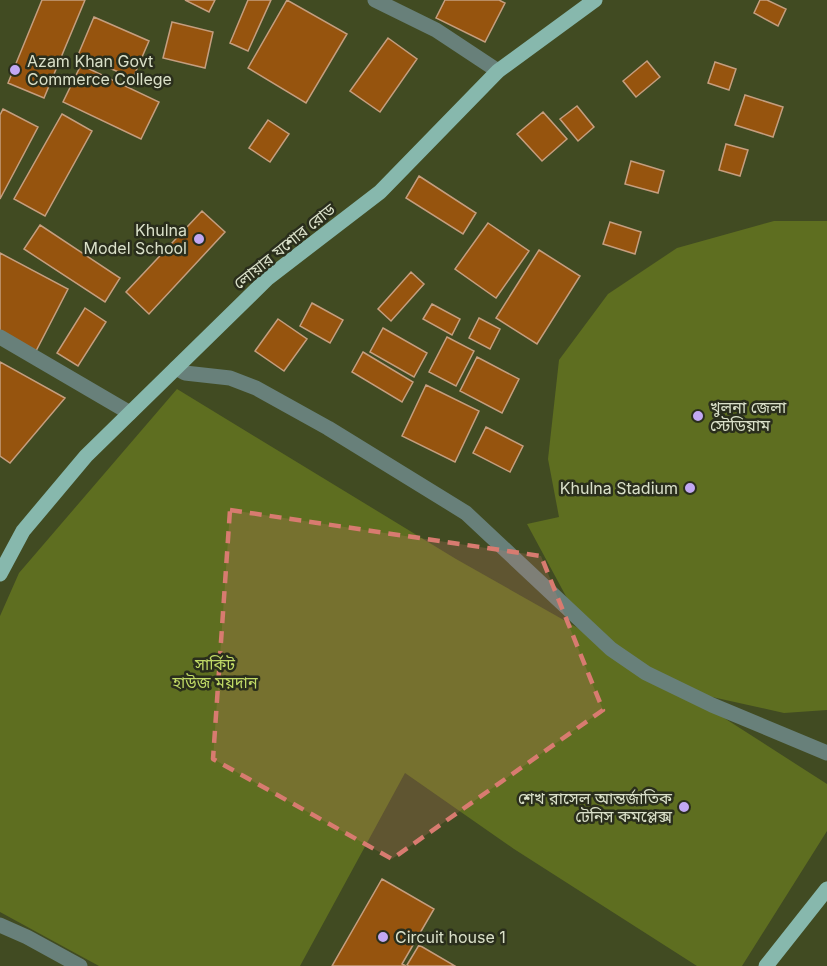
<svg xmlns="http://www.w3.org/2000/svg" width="827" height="966" font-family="Inter,'Noto Sans Bengali',sans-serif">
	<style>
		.green { fill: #5e6e20 }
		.building { fill: #96540e; stroke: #c59e7f; stroke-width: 1.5 }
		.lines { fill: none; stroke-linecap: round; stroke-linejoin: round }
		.minor { stroke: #68807a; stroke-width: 15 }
		.major { stroke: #87b8ad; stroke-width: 15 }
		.marked { fill: #d87b70; fill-opacity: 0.2; stroke: #d87b70; stroke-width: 4.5; stroke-dasharray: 12 8; stroke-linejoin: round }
		.poi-dot { fill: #c2a8f3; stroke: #2a2e1c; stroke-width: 2 }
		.labels { text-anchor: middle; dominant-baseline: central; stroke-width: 5; stroke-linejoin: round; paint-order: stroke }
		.poi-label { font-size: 16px; fill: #dae0c9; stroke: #2a2e1c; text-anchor: start }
		.street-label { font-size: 16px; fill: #dae0c9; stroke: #2a2e1c }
		.park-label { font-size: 16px; fill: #c1da66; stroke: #2a2e1c }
	</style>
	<rect width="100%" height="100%" fill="#414b22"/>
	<path class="green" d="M 774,221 L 827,221 L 827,710 L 784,713 L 703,695 L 646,668 L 827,784 L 827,831 L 742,966 L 697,966 L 514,849 L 405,773 L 300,966 L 99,966 L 0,912 L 0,616 L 19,573 L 177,389 L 456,559 L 624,654 L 568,600 L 527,524 L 559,517 L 548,459 L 559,360 L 608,294 L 677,248 Z"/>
	<path class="building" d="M 42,0 L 85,0 L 44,98 L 8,83 Z
		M 185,0 L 215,0 L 209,12 Z
		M 248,0 L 271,0 L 248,51 L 230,43 Z
		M 287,0 L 347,34 L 306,103 L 248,68 Z
		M 445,0 L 499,0 L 505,3 L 485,42 L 436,18 Z
		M 760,0 L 767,0 L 786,9 L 778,26 L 754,13 Z
		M 94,17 L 149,41 L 133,78 L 78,55 Z
		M 172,22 L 213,32 L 205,68 L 163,58 Z
		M 388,38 L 417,59 L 380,112 L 350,91 Z
		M 647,61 L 660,77 L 636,97 L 623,81 Z
		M 715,62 L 736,69 L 729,90 L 708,83 Z
		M 81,65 L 159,102 L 141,139 L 63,102 Z
		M 745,95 L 783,107 L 773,137 L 735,125 Z
		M 577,106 L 594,127 L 578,141 L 560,119 Z
		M 3,109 L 38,127 L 0,199 L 0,115 Z
		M 543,112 L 567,139 L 542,161 L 517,134 Z
		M 62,114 L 92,131 L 45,216 L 14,199 Z
		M 268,120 L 289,134 L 270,162 L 249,148 Z
		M 726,144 L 748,150 L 740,176 L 719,170 Z
		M 631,161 L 664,171 L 658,193 L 625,184 Z
		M 419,176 L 476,213 L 463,234 L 406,198 Z
		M 202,211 L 225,232 L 149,314 L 126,292 Z
		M 610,222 L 641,232 L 635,254 L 603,244 Z
		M 488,223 L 529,251 L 496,298 L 455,269 Z
		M 40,225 L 120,278 L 105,302 L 24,249 Z
		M 539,250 L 580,276 L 537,344 L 496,318 Z
		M 0,253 L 68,289 L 36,351 L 0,332 Z
		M 411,272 L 424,284 L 391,321 L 378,309 Z
		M 312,303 L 343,320 L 330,343 L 300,326 Z
		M 432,304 L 460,319 L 452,335 L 423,319 Z
		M 85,308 L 106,322 L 78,366 L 57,353 Z
		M 479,318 L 500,329 L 490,349 L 469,338 Z
		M 278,319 L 307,339 L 284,371 L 255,351 Z
		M 383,328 L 427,353 L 414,377 L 370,352 Z
		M 447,337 L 474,351 L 456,386 L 429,372 Z
		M 363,352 L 413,382 L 402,402 L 352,372 Z
		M 477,357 L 519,379 L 502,413 L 460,391 Z
		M 0,362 L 65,398 L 10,463 L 0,456 Z
		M 426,385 L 479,411 L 455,462 L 402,436 Z
		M 486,427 L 523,446 L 510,472 L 473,453 Z
		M 382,879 L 434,909 L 402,964 L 406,966 L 332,966 Z
		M 419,945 L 455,966 L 409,966 L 407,965 Z"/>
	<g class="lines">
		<path class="minor" d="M 375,0 L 436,30 L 498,71
			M 0,337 L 130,413
			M 176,368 L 185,373 L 230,378 L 256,388 L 328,428 L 466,513 L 611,649 L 646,673 L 712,705 L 827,753
			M 0,925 L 27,937 L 80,966"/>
		<path class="major" d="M 0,574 L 23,531 L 86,456 L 268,278 L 380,192 L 498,71 L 595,0
			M 766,966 L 827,889"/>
	</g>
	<path class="marked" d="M 230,510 L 541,556 L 603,710 L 392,859 L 213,759 Z"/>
	<g class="poi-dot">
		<circle cx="15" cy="70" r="6"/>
		<circle cx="199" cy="239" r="6"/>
		<circle cx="698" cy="416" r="6"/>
		<circle cx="690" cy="488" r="6"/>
		<circle cx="684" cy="807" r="6"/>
		<circle cx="383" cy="937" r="6"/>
	</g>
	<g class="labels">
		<g class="poi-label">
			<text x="27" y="61">Azam Khan Govt<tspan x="27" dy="18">Commerce College</tspan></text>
			<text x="187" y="230" text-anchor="end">Khulna<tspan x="187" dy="18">Model School</tspan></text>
			<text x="710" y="407">খুলনা জেলা<tspan x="710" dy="18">স্টেডিয়াম</tspan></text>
			<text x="678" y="488" text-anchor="end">Khulna Stadium</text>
			<text x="672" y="798" text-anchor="end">শেখ রাসেল আন্তর্জাতিক<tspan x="672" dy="18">টেনিস কমপ্লেক্স</tspan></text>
			<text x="395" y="937">Circuit house 1</text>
		</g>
		<g class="street-label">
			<text transform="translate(284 246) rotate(-39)">লোয়ার যশোর রোড</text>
		</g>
		<g class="park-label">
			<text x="215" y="664">সার্কিট<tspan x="215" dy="18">হাউজ ময়দান</tspan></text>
		</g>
	</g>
</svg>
